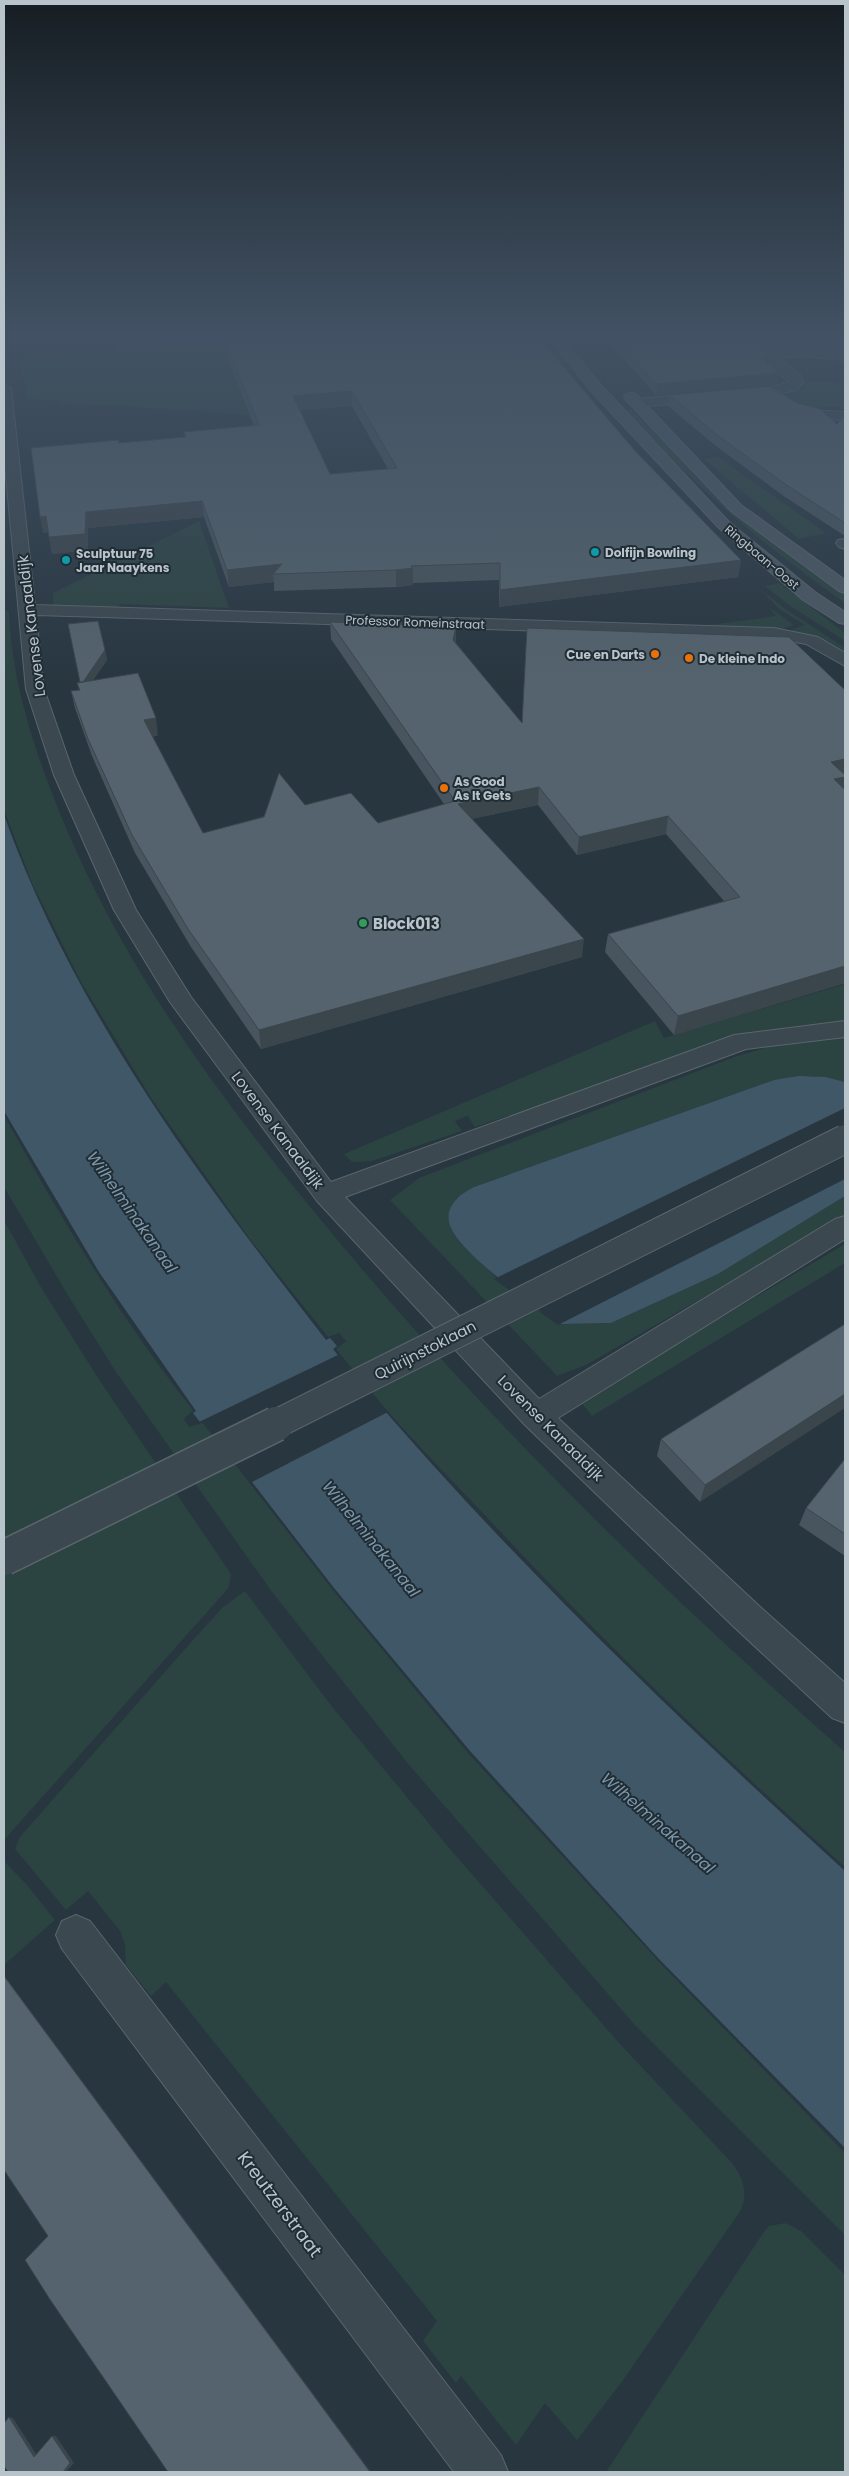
<svg xmlns="http://www.w3.org/2000/svg" width="849" height="2476" font-family="Poppins,sans-serif">
	<style>
		.green { fill: #2b4341 }
		.water { fill: #405768 }
		.pier { fill: #283640 }
		.lines { fill: none; stroke-linecap: round; stroke-linejoin: round }
		.minor-casing { stroke: #5a666d; stroke-width: 2 }
		.secondary-casing { stroke: #5a666d; stroke-width: 2 }
		.minor { fill: #3c4850; fill-rule: evenodd }
		.secondary { fill: #4b5863; fill-rule: evenodd }
		.tertiary-bridge-far1-casing { stroke: #5a666d; stroke-width: 30; stroke-linecap: butt }
		.tertiary-bridge-casing { stroke: #5a666d; stroke-width: 37; stroke-linecap: butt }
		.tertiary-bridge-far1 { stroke: #3c4850; stroke-width: 28 }
		.tertiary-bridge { stroke: #3c4850; stroke-width: 34 }
		.wall { fill: #48555e; fill-rule: evenodd }
		.shaded-wall { fill: #3b454c }
		.building { fill: #54636d; stroke: #3b454c; fill-rule: evenodd }
		.culture-dot { fill: #0f9aa8; stroke: #212d35; stroke-width: 2 }
		.food-dot { fill: #e8710a; stroke: #212d35; stroke-width: 2 }
		.leisure-dot { fill: #2e9e5b; stroke: #212d35; stroke-width: 2 }
		.labels { text-anchor: middle; dominant-baseline: central; stroke-width: 4; stroke-linejoin: round; paint-order: stroke }
		.far-poi-label { font-size: 12px; font-weight: bold; fill: #b9c3ca; stroke: #212d35; text-anchor: start }
		.far-street-label { font-size: 12px; fill: #b9c3ca; stroke: #212d35 }
		.street-label { font-size: 15px; fill: #b9c3ca; stroke: #212d35 }
		.poi-label { font-size: 15px; font-weight: bold; fill: #b9c3ca; stroke: #212d35; text-anchor: start }
		.water-label { font-size: 16px; font-style: italic; fill: #7c97aa; stroke: #212d35 }
		.near-street-label { font-size: 18px; fill: #b9c3ca; stroke: #212d35 }
	</style>
	<rect width="100%" height="100%" fill="#283640"/>
	<path class="green" d="M 221,342 L 250,415 L 124,406 L 66,404 L 58,401 L 27,399 L 19,358 Z
		M 804,381 L 845,383 L 845,407 L 814,407 L 817,414 L 785,397 L 786,393 L 804,388 Z
		M 631,410 L 688,463 L 824,574 L 845,589 L 845,603 C 764,547 692,483 625,411 Z
		M 718,457 L 826,533 L 799,539 L 704,459 Z
		M 199,521 L 229,608 L 120,604 L 116,613 L 53,611 L 53,593 Z
		M 779,583 L 845,633 L 845,641 L 789,605 L 765,586 Z
		M 760,589 L 784,608 L 845,648 L 845,653 L 782,633 L 805,625 L 779,609 Z
		M 769,607 L 794,625 L 779,630 L 711,629 L 710,625 L 776,616 Z
		M 4,611 L 9,611 C 11,672 30,736 52,793 C 116,960 222,1102 335,1237 C 490,1423 663,1592 845,1752 L 845,1867 C 719,1753 596,1635 480,1510 C 430,1458 380,1406 336,1349 L 346,1341 L 339,1333 L 328,1337 L 249,1238 L 151,1098 L 81,982 L 32,883 L 4,810 Z
		M 845,984 L 845,1024 L 789,1027 L 729,1042 L 475,1127 L 468,1116 L 455,1121 L 462,1131 L 372,1161 L 352,1162 L 344,1154 L 655,1021 L 664,1038 Z
		M 836,1037 L 845,1037 L 845,1082 L 812,1076 L 774,1080 L 474,1187 C 463,1193 455,1198 450,1209 L 458,1238 L 497,1278 L 540,1311 L 542,1310 L 561,1324 L 611,1323 L 718,1274 L 845,1196 L 845,1216 L 586,1365 L 557,1376 L 390,1200 L 419,1178 L 737,1056 L 775,1045 Z
		M 4,1115 C 59,1215 122,1321 193,1410 L 184,1419 L 189,1427 L 203,1423 L 332,1589 L 468,1753 L 662,1965 L 845,2153 L 845,2235 L 634,2024 L 409,1765 L 272,1592 L 116,1372 L 69,1297 L 4,1187 Z
		M 4,1220 L 42,1289 L 100,1381 L 231,1574 L 229,1587 L 225,1592 L 4,1840 Z
		M 845,1244 L 845,1263 L 592,1416 L 580,1401 Z
		M 245,1591 L 333,1708 L 451,1850 L 620,2044 L 733,2164 C 744,2180 749,2196 739,2213 L 621,2383 L 577,2440 L 545,2403 L 516,2445 L 461,2376 L 456,2383 L 423,2341 L 437,2321 L 166,1982 L 151,1996 L 126,1965 L 125,1945 L 120,1931 L 88,1891 L 66,1910 L 15,1849 L 19,1838 L 192,1641 L 222,1608 Z
		M 4,1861 L 28,1886 L 55,1920 L 4,1965 Z
		M 785,2223 L 801,2231 L 845,2275 L 845,2472 L 606,2472 L 763,2233 L 769,2226 Z"/>
	<path class="water" d="M 4,815 C 74,1011 199,1177 326,1340 L 330,1338 L 337,1346 L 333,1349 L 340,1358 C 493,1542 668,1710 845,1871 L 845,2148 L 658,1958 L 470,1751 L 334,1588 L 204,1420 L 200,1422 L 193,1413 L 196,1411 L 99,1272 L 4,1111 Z
		M 799,1076 L 825,1077 L 845,1082 L 845,1196 L 718,1274 L 611,1323 L 561,1324 L 554,1304 L 535,1281 L 534,1305 C 514,1290 454,1247 449,1222 C 446,1205 460,1194 474,1187 L 774,1080 Z"/>
	<path class="pier" d="M 845,1108 L 845,1179 L 558,1325 L 540,1312 L 540,1308 L 550,1303 L 534,1284 L 527,1303 L 494,1279 Z
		M 340,1354 L 388,1412 L 250,1483 L 203,1423 L 197,1423 Z"/>
	<g class="lines">
		<defs>
			<path id="minor" d="M 742,339 L 756,339 L 771,352 L 804,348 L 845,352 L 845,360 L 804,356 L 779,358 L 800,375 L 803,383 L 796,390 L 772,395 L 636,407 L 629,403 L 636,399 L 772,387 L 789,382 Z
				M 4,384 L 11,388 L 35,605 L 774,628 L 818,637 L 845,653 L 845,666 L 806,644 L 774,638 L 36,615 L 44,689 L 74,775 L 136,910 L 191,997 L 331,1182 L 734,1035 L 845,1021 L 845,1037 L 746,1049 L 345,1197 L 539,1399 L 835,1219 L 845,1216 L 845,1239 L 558,1418 L 757,1604 L 845,1683 L 845,1723 L 832,1718 L 733,1626 L 525,1425 L 317,1201 L 170,1002 L 114,910 L 54,775 L 26,689 L 4,455 Z
				M 792,404 L 807,410 L 845,412 L 845,420 L 804,418 L 785,408 Z
				M 845,539 L 845,549 L 839,547 L 836,543 L 838,540 Z
				M 76,1915 L 90,1921 L 501,2455 L 508,2472 L 454,2472 L 62,1949 L 56,1935 L 62,1921 Z"/>
			<path id="secondary" d="M 550,339 L 563,339 L 600,384 L 729,522 L 815,592 L 845,612 L 845,624 L 839,623 L 803,600 L 719,528 L 590,390 Z
				M 631,393 L 636,394 L 741,505 L 845,580 L 845,593 L 839,591 L 731,511 L 626,400 L 624,397 L 626,394 Z"/>
		</defs>
		<use href="#minor" class="minor-casing"/>
		<use href="#secondary" class="secondary-casing"/>
		<use href="#minor" class="minor"/>
		<use href="#secondary" class="secondary"/>
		<defs>
			<path id="tertiary-bridge-far1" d="M 274,1425 L 845,1139"/>
			<path id="tertiary-bridge" d="M 4,1558 L 276,1424"/>
		</defs>
		<use href="#tertiary-bridge-far1" class="tertiary-bridge-far1-casing"/>
		<use href="#tertiary-bridge" class="tertiary-bridge-casing"/>
		<use href="#tertiary-bridge-far1" class="tertiary-bridge-far1"/>
		<use href="#tertiary-bridge" class="tertiary-bridge"/>
	</g>
	<path class="wall" d="M 115,339 L 540,339 L 636,452 L 741,560 L 738,577 L 499,607 L 499,580 L 413,583 L 413,585 L 396,587 L 274,591 L 274,582 L 229,587 L 204,517 L 88,528 L 88,550 L 52,554 L 48,532 L 43,533 L 119,443 L 185,437 L 184,432 L 254,426 L 221,341 L 118,350 ZM 352,406 L 388,469 L 330,474 L 300,410 Z
		M 606,339 L 752,339 L 770,365 L 777,384 L 656,395 Z
		M 759,339 L 845,339 L 845,350 L 804,346 L 772,350 Z
		M 670,395 L 797,403 L 837,424 L 845,415 L 845,536 L 785,497 L 716,446 L 668,406 Z
		M 330,622 L 456,643 L 522,723 L 845,783 L 844,789 L 845,790 L 845,983 L 674,1035 L 605,952 L 608,934 L 724,901 L 666,834 L 577,855 L 538,805 L 471,819 L 582,957 L 261,1049 L 191,947 L 135,853 L 92,756 L 75,708 L 71,691 L 79,690 L 77,683 L 80,682 L 105,650 L 107,660 L 93,680 L 158,735 L 152,737 L 203,833 L 305,805 L 378,823 L 444,804 L 331,639 Z
		M 845,1324 L 700,1502 L 657,1456 L 661,1439 Z
		M 845,1460 L 845,1556 L 799,1525 L 806,1508 Z"/>
	<path class="shaded-wall" d="M 117,339 L 220,339 L 221,341 L 118,350 Z
		M 776,339 L 805,339 L 804,346 L 772,350 L 773,340 Z
		M 771,356 L 769,366 L 761,357 Z
		M 779,373 L 777,384 L 656,395 L 657,384 Z
		M 352,391 L 352,406 L 294,411 L 293,396 Z
		M 202,501 L 204,517 L 88,528 L 88,550 L 52,554 L 49,537 L 86,512 Z
		M 46,516 L 49,532 L 43,533 L 40,517 Z
		M 741,560 L 738,577 L 499,607 L 500,590 Z
		M 282,564 L 273,574 L 274,582 L 229,587 L 227,570 Z
		M 413,568 L 413,585 L 396,587 L 396,570 Z
		M 456,626 L 456,643 L 453,640 Z
		M 105,650 L 107,660 L 82,695 L 80,685 Z
		M 156,718 L 158,735 L 146,738 L 144,720 Z
		M 845,759 L 845,775 L 831,762 Z
		M 845,777 L 845,783 L 842,794 L 834,779 Z
		M 539,787 L 538,805 L 457,822 L 458,804 Z
		M 668,816 L 666,834 L 577,855 L 579,837 Z
		M 584,939 L 582,957 L 261,1049 L 259,1030 Z
		M 845,966 L 845,983 L 674,1035 L 678,1016 Z
		M 845,1394 L 845,1408 L 700,1502 L 705,1485 Z
		M 4,1975 L 371,2472 L 370,2472 L 4,1976 Z
		M 9,2417 L 13,2418 L 38,2457 L 34,2457 Z
		M 52,2436 L 56,2436 L 74,2463 L 66,2472 L 63,2472 Z"/>
	<path class="building" d="M 224,339 L 540,339 L 636,452 L 741,560 L 500,590 L 500,563 L 411,566 L 413,568 L 396,570 L 273,574 L 282,564 L 227,570 L 202,501 L 86,512 L 85,534 L 49,537 L 46,516 L 40,517 L 31,448 L 118,440 L 119,443 L 186,437 L 184,432 L 259,425 ZM 352,391 L 397,468 L 330,474 L 293,396 Z
		M 616,339 L 752,339 L 771,356 L 761,357 L 779,373 L 657,384 Z
		M 770,386 L 797,403 L 820,409 L 837,424 L 845,415 L 845,523 L 788,486 L 717,435 L 670,395 Z
		M 98,621 L 105,650 L 83,682 L 80,682 L 68,624 Z
		M 330,622 L 456,626 L 453,640 L 522,723 L 527,628 L 789,637 L 845,690 L 845,759 L 831,762 L 845,775 L 845,777 L 834,779 L 845,790 L 845,966 L 678,1016 L 608,934 L 740,897 L 668,816 L 579,837 L 539,787 L 458,804 L 584,939 L 259,1030 L 188,929 L 132,835 L 88,739 L 71,691 L 80,690 L 77,683 L 138,673 L 156,718 L 144,720 L 203,833 L 264,817 L 279,773 L 305,805 L 351,793 L 378,823 L 455,801 Z
		M 845,1324 L 845,1394 L 705,1485 L 661,1439 Z
		M 844,1460 L 845,1460 L 845,1534 L 806,1508 Z
		M 4,1976 L 370,2472 L 168,2472 L 49,2298 L 25,2260 L 48,2236 L 4,2170 Z
		M 9,2417 L 34,2457 L 52,2436 L 70,2463 L 63,2472 L 8,2472 L 4,2466 L 4,2423 Z"/>
	<linearGradient id="sky" x2="0" y2="1"><stop stop-color="#161e23"/><stop offset="0.49" stop-color="#425264"/><stop offset="1" stop-color="#425264" stop-opacity="0"/></linearGradient>
	<rect width="849" height="686" fill="url(#sky)"/>
	<g class="culture-dot">
		<circle cx="595" cy="552" r="5"/>
		<circle cx="66" cy="560" r="5"/>
	</g>
	<g class="food-dot">
		<circle cx="655" cy="654" r="5"/>
		<circle cx="689" cy="658" r="5"/>
		<circle cx="444" cy="788" r="5"/>
	</g>
	<circle class="leisure-dot" cx="363" cy="923" r="5"/>
	<g class="labels">
		<g class="far-poi-label">
			<text x="605" y="552">Dolfijn Bowling</text>
			<text x="76" y="553">Sculptuur 75<tspan x="76" dy="14">Jaar Naaykens</tspan></text>
			<text x="645" y="654" text-anchor="end">Cue en Darts</text>
			<text x="699" y="658">De kleine Indo</text>
			<text x="454" y="781">As Good<tspan x="454" dy="14">As It Gets</tspan></text>
		</g>
		<g class="far-street-label">
			<text transform="translate(762 557) rotate(40)">Ringbaan-Oost</text>
			<text transform="translate(415 622) rotate(2)">Professor Romeinstraat</text>
		</g>
		<g class="street-label">
			<text transform="translate(31 626) rotate(-97)">Lovense Kanaaldijk</text>
			<text transform="translate(278 1130) rotate(53)">Lovense Kanaaldijk</text>
			<text transform="translate(425 1350) rotate(-27)">Quirijnstoklaan</text>
			<text transform="translate(551 1428) rotate(45)">Lovense Kanaaldijk</text>
		</g>
		<g class="poi-label">
			<text x="373" y="923">Block013</text>
		</g>
		<g class="water-label">
			<text transform="translate(132 1212) rotate(55)">Wilhelminakanaal</text>
			<text transform="translate(371 1539) rotate(51)">Wilhelminakanaal</text>
			<text transform="translate(658 1823) rotate(41)">Wilhelminakanaal</text>
		</g>
		<g class="near-street-label">
			<text transform="translate(280 2204) rotate(53)">Kreutzerstraat</text>
		</g>
	</g>
	<rect width="849" height="2476" fill="none" stroke="#b9c3ca" stroke-width="10"/>
</svg>
